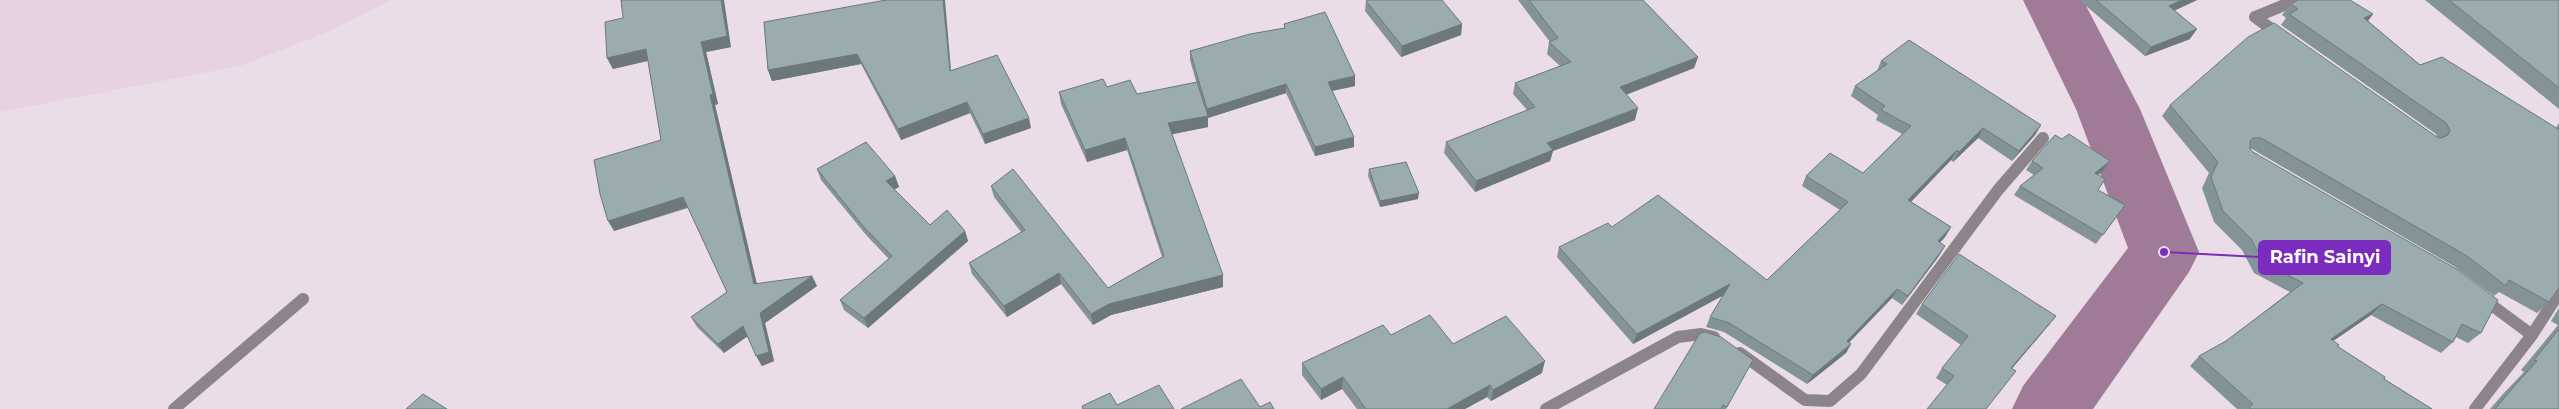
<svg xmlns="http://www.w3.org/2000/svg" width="2559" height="409" font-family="Montserrat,sans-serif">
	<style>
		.built { fill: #e7d2e2 }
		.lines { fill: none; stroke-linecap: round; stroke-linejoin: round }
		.river { fill: #9f7b97; fill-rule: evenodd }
		.minor { stroke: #8b858a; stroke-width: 12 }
		.wall { fill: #849496 }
		.shaded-wall { fill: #6c787a }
		.building { fill: #9aacaf; stroke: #6c787a }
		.leader { fill: none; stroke: #7b2cbf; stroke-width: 2 }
		.callout-dot { fill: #7b2cbf; stroke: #ebdde7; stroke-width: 2 }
		.callout { fill: #7b2cbf; stroke: #7b2cbf; stroke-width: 2 }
		.callout-label { font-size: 18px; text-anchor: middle; font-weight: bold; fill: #fff }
	</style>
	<rect width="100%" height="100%" fill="#ebdde7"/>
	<path class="built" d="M 0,0 L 391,0 L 323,34 L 240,66 L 0,112 Z"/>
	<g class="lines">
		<path class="river" d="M 2023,0 L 2083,0 L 2140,109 L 2199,252 L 2189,272 L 2093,409 L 2012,409 L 2023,386 L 2128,248 L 2076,109 Z"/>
		<path class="minor" d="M 2281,36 L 2255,17 L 2297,0
			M 2482,298 L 2532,335 L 2559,293
			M 1740,353 L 1805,400 L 1830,401 L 1861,374 L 1998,190 L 2043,138
			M 174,409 L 303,299
			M 1546,409 L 1678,337 L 1701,334 L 1714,337
			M 2475,409 L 2532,335"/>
	</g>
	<path class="wall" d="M 1518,0 L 1643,0 L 1698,57 L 1694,68 L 1626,95 L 1635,120 L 1553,151 L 1550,161 L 1475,192 L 1444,153 L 1446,142 L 1527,110 L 1513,94 L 1515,83 L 1560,66 L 1547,54 L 1549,42 L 1550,42 Z
		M 2079,0 L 2197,0 L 2174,11 L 2190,39 L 2145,56 Z
		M 2425,0 L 2559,0 L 2559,109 Z
		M 1366,1 L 1462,24 L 1461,35 L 1401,57 L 1365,11 Z
		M 2291,4 L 2373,14 L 2368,21 L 2420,65 L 2556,128 L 2559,123 L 2559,288 L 2549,302 L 2537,313 L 2499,292 L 2494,296 L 2455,267 L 2252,149 L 2250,149 L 2253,152 L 2481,333 L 2468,343 L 2456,337 L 2453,342 L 2441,353 L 2371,315 L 2333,341 L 2337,346 L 2384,379 L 2432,409 L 2237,409 L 2190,366 L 2199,356 L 2226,341 L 2290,292 L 2254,273 L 2242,250 L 2214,222 L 2202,188 L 2209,173 L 2162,116 L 2170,105 L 2437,137 L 2436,134 L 2281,25 L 2286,18 L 2282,15 Z
		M 623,18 L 731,47 L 706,52 L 718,104 L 715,105 L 757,284 L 812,276 L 817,286 L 765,323 L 774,361 L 762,366 L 747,336 L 724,353 L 697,327 L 691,317 L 727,292 L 688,208 L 614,231 L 661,140 L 648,61 L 613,69 L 607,58 Z
		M 764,22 L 951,71 L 1031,128 L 985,144 L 970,113 L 901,140 L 861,64 L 772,81 L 768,70 Z
		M 1284,24 L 1355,76 L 1355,86 L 1332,91 L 1354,137 L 1354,147 L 1315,156 L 1286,93 L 1208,118 L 1208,127 L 1172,134 L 1223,287 L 1111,315 L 1093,325 L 1061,284 L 1007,317 L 972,274 L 969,263 L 1021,232 L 994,197 L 991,186 L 1108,288 L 1162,257 L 1127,150 L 1087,162 L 1061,104 L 1059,92 L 1107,87 L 1137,94 L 1198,88 L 1190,60 L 1190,51 L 1284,28 Z
		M 1881,61 L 2041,125 L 2035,135 L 2012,161 L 1978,138 L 1953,162 L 1951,160 L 1911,202 L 1951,227 L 1945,237 L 1940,243 L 1939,256 L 1902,305 L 1892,298 L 1849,342 L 1851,344 L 1846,353 L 1807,384 L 1724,332 L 1706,327 L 1710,317 L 1723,295 L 1633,344 L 1557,257 L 1559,247 L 1612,227 L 1767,280 L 1840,210 L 1802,186 L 1806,176 L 1863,173 L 1902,134 L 1876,120 L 1878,115 L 1851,96 L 1855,86 L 1877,71 Z
		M 2032,161 L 2104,170 L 2098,175 L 2098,190 L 2125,205 L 2096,244 L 2014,195 L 2020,186 L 2034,175 L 2026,170 Z
		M 817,169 L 895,176 L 899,187 L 894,189 L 930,225 L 965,231 L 968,241 L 868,328 L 844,310 L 840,300 L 889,259 L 867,236 L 821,180 Z
		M 1369,169 L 1418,199 L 1380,207 L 1368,176 Z
		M 1922,304 L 2056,316 L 2048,326 L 2012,368 L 1947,385 L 1936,378 L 1942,368 L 1961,345 L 1916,314 Z
		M 2559,308 L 2559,409 L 2490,409 L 2503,394 L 2524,372 L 2521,370 L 2558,325 L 2551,321 Z
		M 1391,335 L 1453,344 L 1542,373 L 1491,401 L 1487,397 L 1465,409 L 1357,409 L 1342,389 L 1321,400 L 1302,375 L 1302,363 Z
		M 1753,360 L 1726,409 L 1654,409 Z"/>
	<path class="shaded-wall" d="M 721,0 L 724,0 L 731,47 L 706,52 L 718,104 L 715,105 L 759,294 L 754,284 L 710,95 L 701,42 Z
		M 943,0 L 945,0 L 952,82 L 950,71 Z
		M 2182,0 L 2197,0 L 2162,16 L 2169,6 Z
		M 2373,14 L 2364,26 L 2364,18 Z
		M 1462,24 L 1461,35 L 1401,57 L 1402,46 Z
		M 2197,29 L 2190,39 L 2145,56 L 2151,47 Z
		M 646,49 L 651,60 L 613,69 L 607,58 Z
		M 857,54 L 861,64 L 772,81 L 768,70 Z
		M 1698,57 L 1694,68 L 1617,98 L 1620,87 Z
		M 1355,76 L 1355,86 L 1327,92 L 1328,82 Z
		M 1286,84 L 1286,93 L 1208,118 L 1208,127 L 1169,135 L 1168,123 L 1207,116 L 1207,109 Z
		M 967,102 L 970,113 L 901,140 L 898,129 Z
		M 1638,108 L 1635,120 L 1553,151 L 1550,161 L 1475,192 L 1476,181 L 1547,143 Z
		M 1029,118 L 1031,128 L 985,144 L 983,134 Z
		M 2041,125 L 2035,135 L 2012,161 L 2019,151 Z
		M 1983,128 L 1978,138 L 1953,162 L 1959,152 Z
		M 1354,137 L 1354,147 L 1315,156 L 1315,147 Z
		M 1125,138 L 1127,150 L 1087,162 L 1085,150 Z
		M 1957,150 L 1951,160 L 1903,210 L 1908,200 Z
		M 2110,161 L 2104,170 L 2088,182 L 2095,173 Z
		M 895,176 L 899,187 L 890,192 L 886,181 Z
		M 1419,193 L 1418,199 L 1380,207 L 1380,201 Z
		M 683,197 L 688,207 L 614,231 L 608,221 Z
		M 1951,227 L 1945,237 L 1932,251 L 1938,241 Z
		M 965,231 L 968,241 L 868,328 L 864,318 Z
		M 1945,246 L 1939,256 L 1902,305 L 1908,296 Z
		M 1059,273 L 1061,284 L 1007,317 L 1004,306 Z
		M 1223,275 L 1223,287 L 1111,315 L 1093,325 L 1091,314 L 1109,304 Z
		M 812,276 L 817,286 L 765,323 L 774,361 L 762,366 L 756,356 L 760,313 Z
		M 1730,284 L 1726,294 L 1633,344 L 1637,334 Z
		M 1897,289 L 1892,298 L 1842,350 L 1847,341 Z
		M 2382,304 L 2371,315 L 2320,350 L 2331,339 Z
		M 2056,316 L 2048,326 L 2004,378 L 2011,368 Z
		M 743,326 L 748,336 L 724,353 L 718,344 Z
		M 1851,344 L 1846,353 L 1807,384 L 1813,375 Z
		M 1545,361 L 1542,373 L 1491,401 L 1493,390 Z
		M 1343,377 L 1342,389 L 1321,400 L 1321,389 Z
		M 1490,385 L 1487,397 L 1465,409 L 1447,409 Z"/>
	<path class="building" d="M 621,0 L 721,0 L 727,36 L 701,42 L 713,94 L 710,95 L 754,284 L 812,276 L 760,313 L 769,352 L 756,356 L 743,326 L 718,344 L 691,317 L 727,292 L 683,197 L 608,221 L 600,194 L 594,160 L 661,140 L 646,49 L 607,58 L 605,22 L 623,18 Z
		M 886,0 L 943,0 L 950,71 L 997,55 L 1029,118 L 983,134 L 967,102 L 898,129 L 857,54 L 768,70 L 764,22 Z
		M 1368,0 L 1442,0 L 1462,24 L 1402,46 L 1366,1 Z
		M 1529,0 L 1643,0 L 1698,57 L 1620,87 L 1638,108 L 1547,143 L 1553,150 L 1476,181 L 1446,142 L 1535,107 L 1515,83 L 1571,62 L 1549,42 L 1558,38 Z
		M 2096,0 L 2182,0 L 2169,6 L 2197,29 L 2151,47 Z
		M 2298,0 L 2350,0 L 2373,14 L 2364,18 L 2420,65 L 2442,57 L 2558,129 L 2559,128 L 2559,288 L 2549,302 L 2509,280 L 2506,286 L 2467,256 L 2261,138 L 2253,138 L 2250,141 L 2250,149 L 2253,152 L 2458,270 L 2498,300 L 2481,333 L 2462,324 L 2453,342 L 2382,304 L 2331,339 L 2339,345 L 2337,346 L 2385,377 L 2384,379 L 2432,409 L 2251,409 L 2249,407 L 2253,404 L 2199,356 L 2226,341 L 2303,283 L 2264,263 L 2251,239 L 2223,211 L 2211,177 L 2218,162 L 2170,105 L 2248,37 L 2274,23 L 2437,137 L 2441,138 L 2448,135 L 2450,130 L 2446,123 L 2289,14 L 2298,9 L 2291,4 Z
		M 2449,0 L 2559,0 L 2559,88 Z
		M 1325,12 L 1355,76 L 1328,82 L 1354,137 L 1315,147 L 1286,84 L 1207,109 L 1190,51 L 1250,34 L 1285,28 L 1284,24 Z
		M 1909,40 L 2041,125 L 2019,151 L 1983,128 L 1959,152 L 1957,150 L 1908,200 L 1951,227 L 1938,241 L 1945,246 L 1908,296 L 1897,289 L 1847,341 L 1851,344 L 1813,375 L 1729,323 L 1710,317 L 1730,284 L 1637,334 L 1559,247 L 1608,223 L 1612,227 L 1658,195 L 1767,280 L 1848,202 L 1806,176 L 1830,153 L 1863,173 L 1911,126 L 1881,110 L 1885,106 L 1855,86 L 1887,64 L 1881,61 Z
		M 1103,79 L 1107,87 L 1130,80 L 1137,94 L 1197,82 L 1208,116 L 1168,123 L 1223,275 L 1109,304 L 1091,314 L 1059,273 L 1004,306 L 969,263 L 1025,230 L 991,186 L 1013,169 L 1108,288 L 1164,256 L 1125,138 L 1085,150 L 1059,92 Z
		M 2069,134 L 2110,161 L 2095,173 L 2105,179 L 2098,190 L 2125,205 L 2103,235 L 2020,186 L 2043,168 L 2032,161 L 2055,135 L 2062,139 Z
		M 866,142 L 895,176 L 886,181 L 930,225 L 947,210 L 965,231 L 864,318 L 840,300 L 892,256 L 863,226 L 817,169 Z
		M 1406,162 L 1419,193 L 1380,201 L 1369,169 Z
		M 1959,254 L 2056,316 L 2011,368 L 2016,371 L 1986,409 L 1927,409 L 1954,376 L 1942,368 L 1968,336 L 1922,304 Z
		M 1430,315 L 1453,344 L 1506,316 L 1545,361 L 1493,390 L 1490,385 L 1447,409 L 1366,409 L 1343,377 L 1321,389 L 1302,363 L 1383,325 L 1391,335 Z
		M 2559,329 L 2559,409 L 2495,409 L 2516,384 L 2537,361 L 2534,360 Z
		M 1705,332 L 1721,337 L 1753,360 L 1727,407 L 1723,405 L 1721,409 L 1654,409 L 1700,333 Z
		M 1241,379 L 1260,407 L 1270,402 L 1274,409 L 1181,409 Z
		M 1159,385 L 1174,409 L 1083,409 L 1082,406 L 1110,393 L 1117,405 Z
		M 423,394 L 447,409 L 406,409 Z"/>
	<path class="leader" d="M2164 252L2259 257"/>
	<circle class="callout-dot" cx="2164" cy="252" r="5"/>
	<rect class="callout" x="2259" y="241" width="131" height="33" rx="5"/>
	<g class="callout-label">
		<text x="2325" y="263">Rafin Sainyi</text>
	</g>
</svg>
